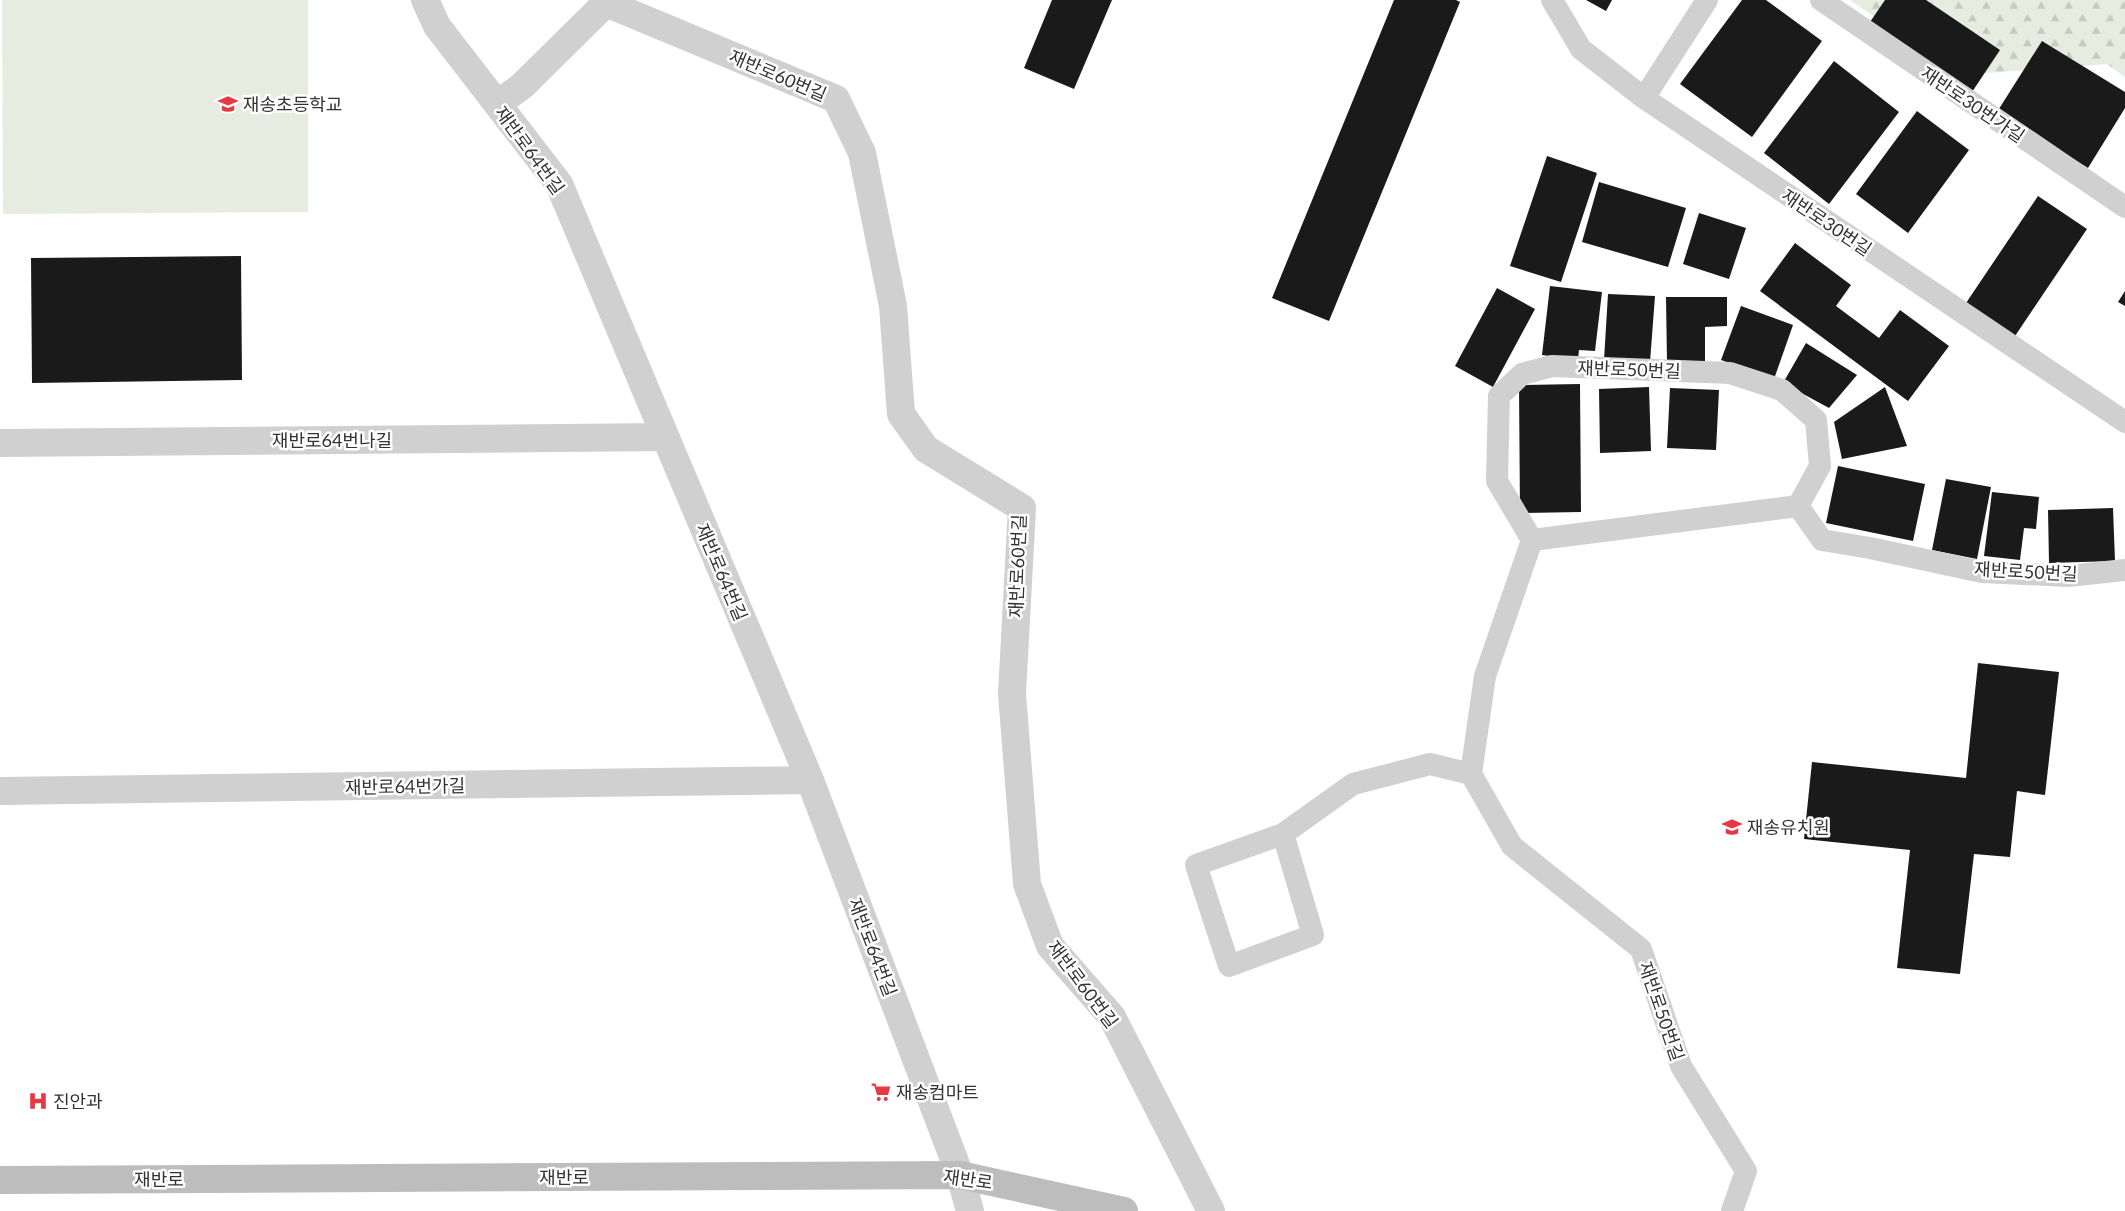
<svg xmlns="http://www.w3.org/2000/svg" width="2125" height="1211" font-family="Lato,'Noto Sans KR',sans-serif">
	<style>
		.forest { fill: url(#forest-firs) }
		.park { fill: #e6ecdf }
		.building { fill: #1a1a1a }
		.lines { fill: none; stroke-linecap: round; stroke-linejoin: round }
		.lane { stroke: #d0d0d0; stroke-width: 22 }
		.street { stroke: #d0d0d0; stroke-width: 28 }
		.secondary { stroke: #bdbdbd; stroke-width: 28 }
		.labels { text-anchor: middle; dominant-baseline: central; stroke-width: 5; stroke-linejoin: round; paint-order: stroke }
		.street-label { font-size: 18px; fill: #333; stroke: #fff }
		.poi-label { font-size: 18px; fill: #333; stroke: #fff; text-anchor: start }
	</style>
	<defs>
		<pattern id="forest-firs" width="22" height="20" patternUnits="userSpaceOnUse" patternTransform="scale(1.25)"><rect width="22" height="20" fill="#e6ecdf"/><path d="M5 1l3.5 6h-7zM16 11l3.5 6h-7z" fill="#c6cbc0"/></pattern>
	</defs>
	<rect width="100%" height="100%" fill="#fff"/>
	<path class="forest" d="M 1850,0 L 2125,0 L 2125,77 L 2107,64 L 1959,75 Z"/>
	<path class="park" d="M 2,0 L 308,0 L 308,212 L 3,214 Z"/>
	<path class="building" d="M 1052,0 L 1112,0 L 1074,89 L 1024,68 Z
		M 1394,0 L 1456,0 L 1460,2 L 1329,321 L 1272,298 Z
		M 1586,0 L 1612,0 L 1606,11 Z
		M 1742,0 L 1766,0 L 1822,41 L 1752,137 L 1680,84 Z
		M 1885,0 L 1926,0 L 2000,50 L 1972,92 L 1870,22 Z
		M 2042,41 L 2125,92 L 2125,108 L 2088,168 L 1997,112 Z
		M 1834,61 L 1899,112 L 1829,204 L 1764,153 Z
		M 1917,111 L 1969,150 L 1908,233 L 1856,194 Z
		M 1547,156 L 1597,173 L 1561,282 L 1510,266 Z
		M 1599,182 L 1686,208 L 1668,267 L 1582,242 Z
		M 2038,196 L 2087,229 L 2015,336 L 1966,303 Z
		M 1699,213 L 1746,228 L 1729,279 L 1683,264 Z
		M 1795,243 L 1851,285 L 1836,306 L 1879,338 L 1900,310 L 1949,346 L 1908,401 L 1760,291 Z
		M 241,256 L 242,380 L 32,383 L 31,258 Z
		M 1550,286 L 1602,292 L 1595,351 L 1579,350 L 1578,360 L 1542,355 Z
		M 1497,288 L 1535,309 L 1493,387 L 1455,366 Z
		M 2125,291 L 2125,306 L 2118,302 Z
		M 1608,294 L 1655,296 L 1650,362 L 1604,360 Z
		M 1666,297 L 1727,297 L 1727,326 L 1705,327 L 1705,362 L 1667,363 Z
		M 1741,306 L 1793,325 L 1774,379 L 1721,360 Z
		M 1806,343 L 1857,375 L 1829,408 L 1783,383 Z
		M 1580,384 L 1581,512 L 1520,513 L 1519,385 Z
		M 1649,387 L 1651,451 L 1600,453 L 1599,389 Z
		M 1885,387 L 1907,446 L 1842,459 L 1834,422 Z
		M 1670,388 L 1719,390 L 1716,450 L 1667,448 Z
		M 1838,466 L 1925,484 L 1913,541 L 1826,523 Z
		M 1946,479 L 1991,487 L 1977,559 L 1932,550 Z
		M 1992,492 L 2039,497 L 2036,529 L 2024,528 L 2020,560 L 1984,556 Z
		M 2113,508 L 2115,561 L 2049,563 L 2048,510 Z
		M 1978,663 L 2059,672 L 2045,795 L 2017,791 L 2010,857 L 1974,854 L 1960,974 L 1897,968 L 1910,850 L 1804,839 L 1812,762 L 1966,778 Z"/>
	<g class="lines">
		<path class="lane" d="M 1552,0 L 1581,49 L 1644,98 L 2125,422
			M 1821,0 L 2125,207
			M 1644,98 L 1707,0
			M 1532,540 L 1497,481 L 1499,396 L 1522,374 L 1552,366 L 1730,373 L 1782,390 L 1816,420 L 1820,466 L 1798,506
			M 1283,834 L 1313,935 L 1229,966 L 1196,865 L 1283,834 L 1353,784 L 1430,764 L 1471,774
			M 1732,1211 L 1746,1171 L 1681,1066 L 1641,949 L 1512,846 L 1471,774 L 1485,676 L 1532,540 L 1798,506 L 1822,540 L 1870,548 L 1982,572 L 2068,576 L 2125,570"/>
		<path class="street" d="M 425,0 L 437,26 L 559,184 L 810,780 L 960,1175 L 970,1211
			M 606,3 L 836,99 L 862,153 L 893,306 L 901,414 L 926,449 L 1022,508 L 1012,694 L 1027,884 L 1050,946 L 1112,1017 L 1211,1211
			M 497,104 L 522,86 L 606,3
			M 0,443 L 665,437
			M 0,791 L 810,780"/>
		<path class="secondary" d="M 0,1180 L 960,1175 L 1124,1211"/>
	</g>
	<defs>
		<symbol id="school-bare" viewBox="-9 -9 18 18"><path d="M0-5L7-2L0 1L-7-2ZM-4 1L0 2.5L4 1V4Q0 6-4 4Z" fill="#e63946" stroke="#fff" stroke-width="2.5" paint-order="stroke"/></symbol>
		<symbol id="supermarket-bare" viewBox="-9 -9 18 18"><path d="M-6-5.5h2.5l.6 2H6L4.5 2H-2.5L-4.4-4H-6ZM-1.5 3.2a1.3 1.3 0 1 0 .1 0ZM3 3.2a1.3 1.3 0 1 0 .1 0Z" fill="#e63946" stroke="#fff" stroke-width="2.5" paint-order="stroke"/></symbol>
		<symbol id="hospital-bare" viewBox="-9 -9 18 18"><path d="M-5-5h3v3.5h4V-5h3V5h-3V1.5h-4V5h-3Z" fill="#e63946" stroke="#fff" stroke-width="2.5" paint-order="stroke"/></symbol>
	</defs>
	<g fill-rule="evenodd">
		<use href="#school-bare" x="214" y="90" width="28" height="28"/>
		<use href="#school-bare" x="1718" y="813" width="28" height="28"/>
		<use href="#supermarket-bare" x="867" y="1078" width="28" height="28"/>
		<use href="#hospital-bare" x="24" y="1087" width="28" height="28"/>
	</g>
	<g class="labels">
		<g class="street-label">
			<text transform="translate(778 75) rotate(23)">재반로60번길</text>
			<text transform="translate(1973 104) rotate(34)">재반로30번가길</text>
			<text transform="translate(530 150) rotate(54)">재반로64번길</text>
			<text transform="translate(1827 222) rotate(34)">재반로30번길</text>
			<text transform="translate(1629 369) rotate(2)">재반로50번길</text>
			<text x="332" y="440">재반로64번나길</text>
			<text transform="translate(1017 566) rotate(-88)">재반로60번길</text>
			<text transform="translate(2026 571) rotate(3)">재반로50번길</text>
			<text transform="translate(722 572) rotate(67)">재반로64번길</text>
			<text transform="translate(405 786) rotate(-1)">재반로64번가길</text>
			<text transform="translate(873 947) rotate(69)">재반로64번길</text>
			<text transform="translate(1083 984) rotate(53)">재반로60번길</text>
			<text transform="translate(1662 1011) rotate(71)">재반로50번길</text>
			<text x="564" y="1177">재반로</text>
			<text x="159" y="1179">재반로</text>
			<text transform="translate(968 1179) rotate(8)">재반로</text>
		</g>
		<g class="poi-label">
			<text x="243" y="104">재송초등학교</text>
			<text x="1747" y="827">재송유치원</text>
			<text x="896" y="1092">재송컴마트</text>
			<text x="53" y="1101">진안과</text>
		</g>
	</g>
</svg>
